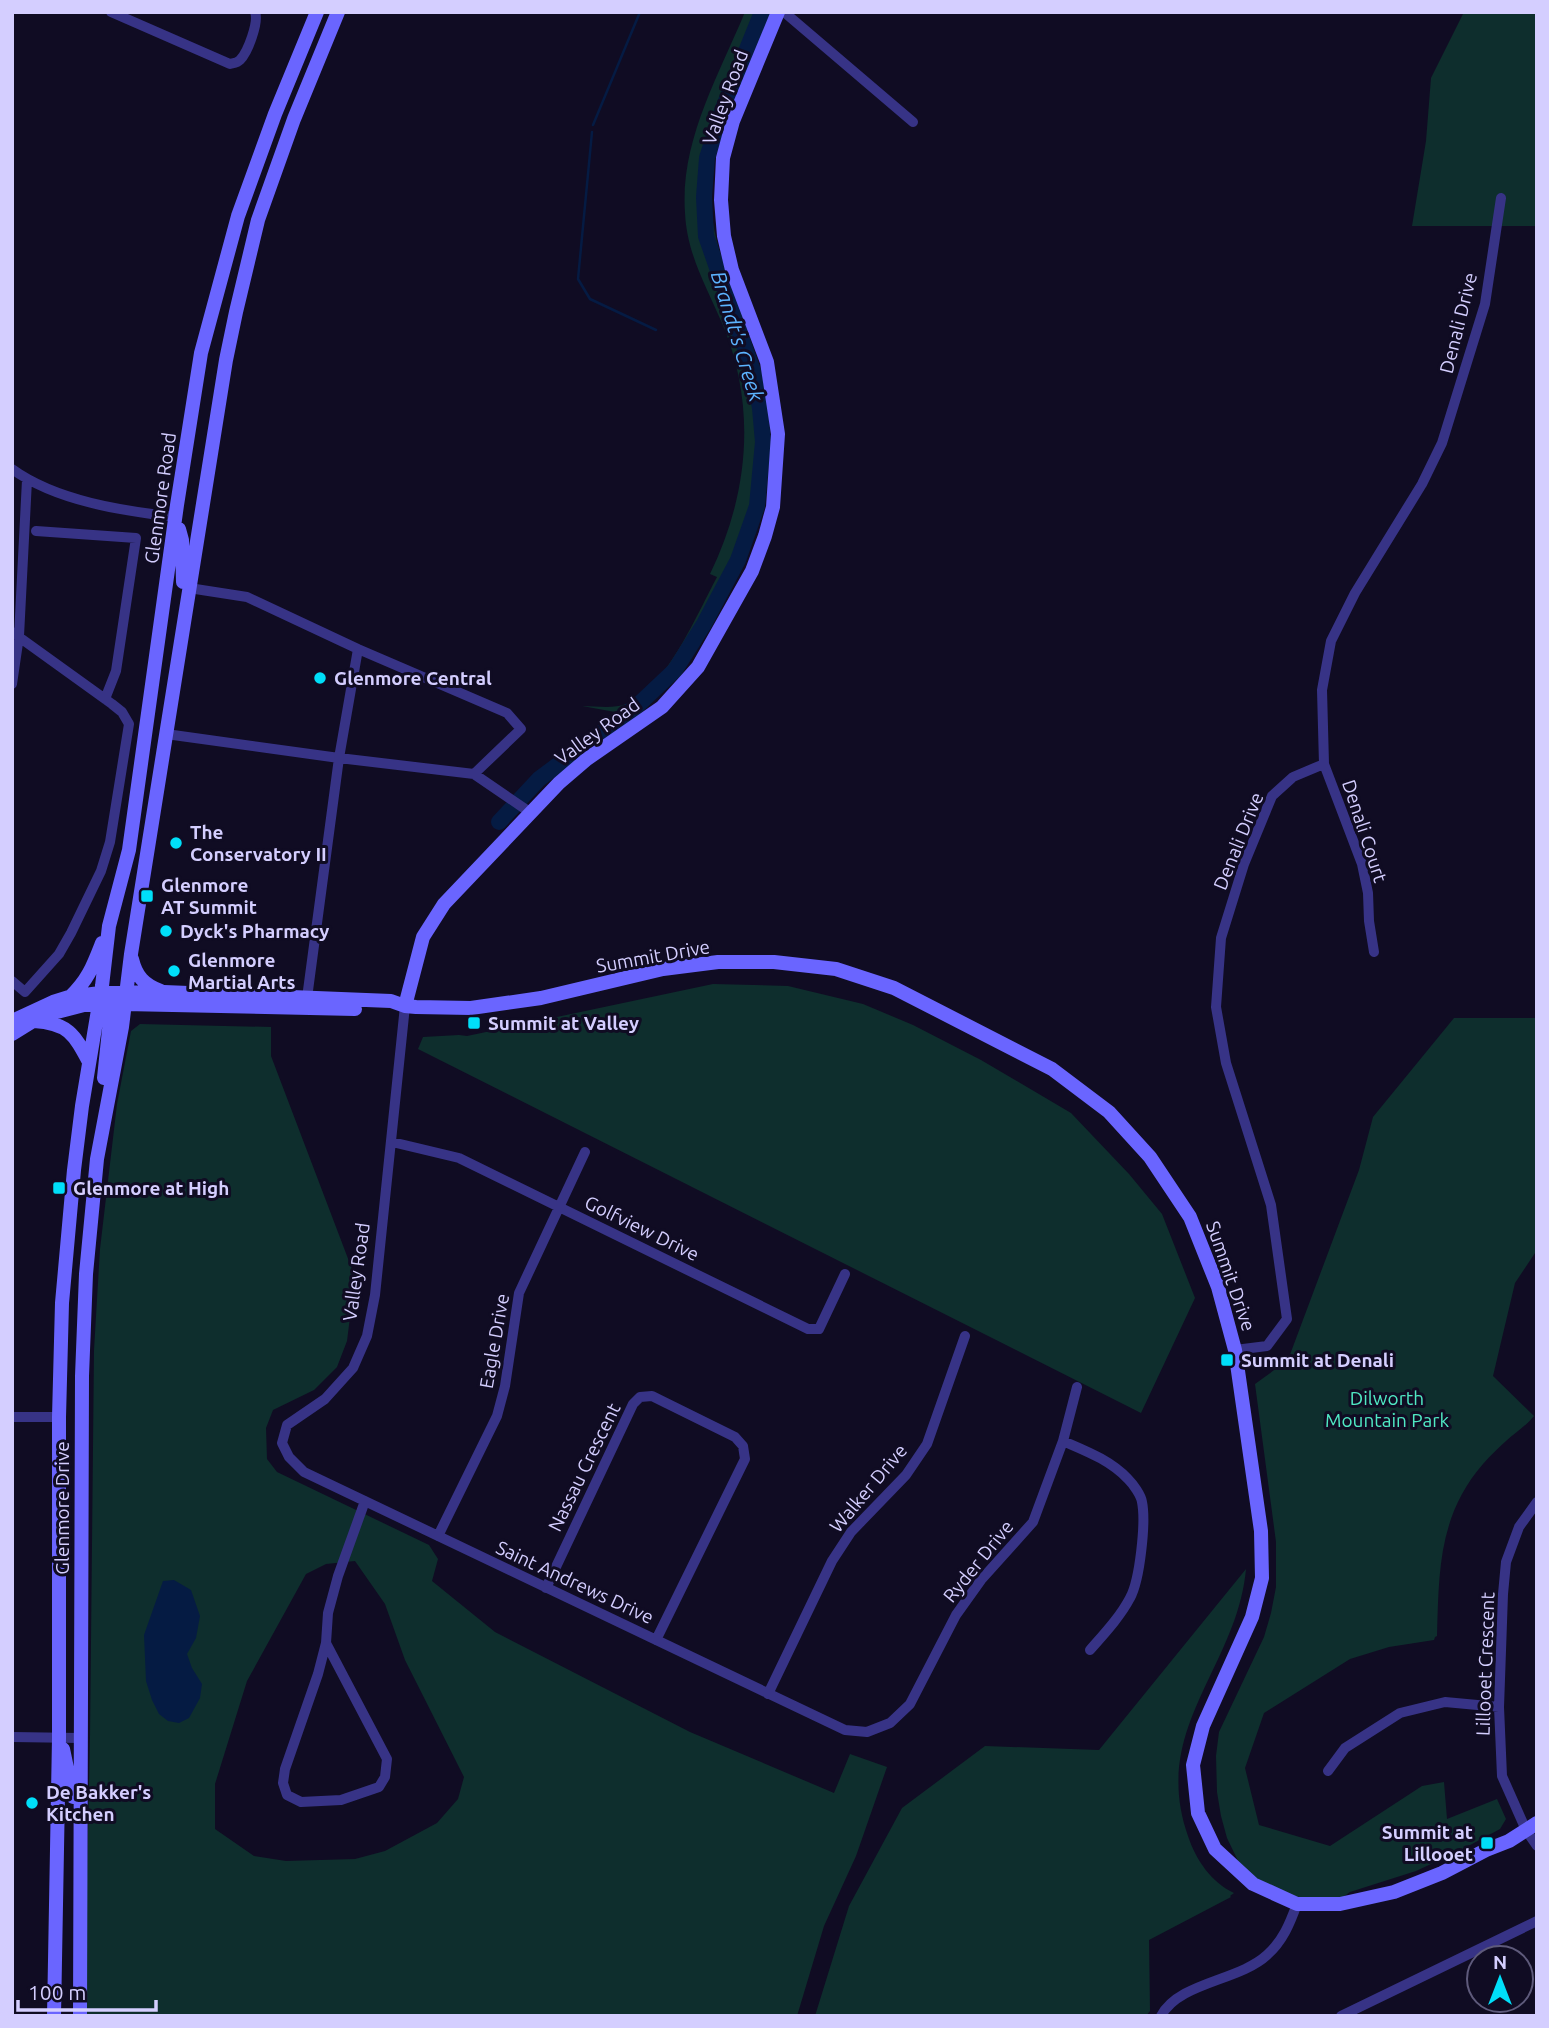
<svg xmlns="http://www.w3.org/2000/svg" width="1549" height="2028" font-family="Ubuntu,sans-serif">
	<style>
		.green { fill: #0e2e2d; fill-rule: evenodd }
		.water { fill: #051b43 }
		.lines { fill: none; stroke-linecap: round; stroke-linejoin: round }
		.stream { stroke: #051b43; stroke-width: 2.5 }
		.river { stroke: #051b43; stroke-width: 16 }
		.street { stroke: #373386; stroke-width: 10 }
		.secondary { stroke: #6a65ff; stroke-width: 14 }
		.poi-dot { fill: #00dff9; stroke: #100c23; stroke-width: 2.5 }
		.labels { text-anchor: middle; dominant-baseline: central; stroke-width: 6; stroke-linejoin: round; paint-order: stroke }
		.street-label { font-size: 19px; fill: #d4ceff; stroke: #100c23 }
		.poi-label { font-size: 19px; font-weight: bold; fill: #d4ceff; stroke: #100c23; text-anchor: start }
		.park-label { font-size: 19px; fill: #50e9c4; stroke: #100c23 }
		.water-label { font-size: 21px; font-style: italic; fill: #5cb3ff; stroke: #100c23 }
	</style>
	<rect width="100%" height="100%" fill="#100c23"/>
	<path class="green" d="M 745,12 L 766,12 C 742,68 710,126 710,188 C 710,251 742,307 757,367 C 774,434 770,507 740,569 C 731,588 719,606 709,625 C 688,659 668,690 637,716 L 582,706 C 596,706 613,709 626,704 C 665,691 698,612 717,577 L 710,574 C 749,494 757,406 722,323 C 706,286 687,254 685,213 C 680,141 718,77 745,12 Z
		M 1464,12 L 1537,12 L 1537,226 L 1412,226 L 1426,141 L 1431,78 Z
		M 713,984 L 788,986 L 863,1004 L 913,1025 L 981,1060 L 1071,1113 L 1129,1174 L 1162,1214 L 1195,1298 L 1141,1413 L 418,1049 L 423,1037 L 459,1035 L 467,1036 Z
		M 1454,1018 L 1537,1018 L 1537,1250 L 1515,1283 L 1493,1376 L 1534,1416 C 1527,1425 1515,1433 1506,1441 C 1498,1448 1490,1456 1483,1464 C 1438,1516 1439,1572 1437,1636 L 1435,1637 L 1434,1640 L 1389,1647 L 1350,1659 L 1264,1713 L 1245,1768 L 1259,1825 L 1330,1846 L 1422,1786 L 1444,1782 L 1447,1819 L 1497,1799 L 1506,1819 L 1500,1829 L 1459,1851 L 1416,1871 L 1350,1892 L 1343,1897 L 1297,1909 L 1241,1867 L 1227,1838 L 1221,1816 L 1217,1792 L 1216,1756 L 1219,1732 L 1264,1637 L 1271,1613 L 1276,1587 L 1276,1542 L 1255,1384 L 1288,1360 L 1359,1170 L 1373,1117 Z
		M 140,1024 L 271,1027 L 271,1056 L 355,1277 L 347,1341 L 337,1367 L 314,1390 L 273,1410 L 266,1428 L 267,1459 L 277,1472 L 429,1545 L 438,1559 L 432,1581 L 495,1632 L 690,1732 L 834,1793 L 850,1754 L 887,1767 L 856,1856 L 824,1926 L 797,2016 L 84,2016 L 90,1737 L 94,1350 L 100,1249 L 117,1104 L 131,1031 ZM 355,1561 L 385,1604 L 405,1660 L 464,1777 L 458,1799 L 437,1823 L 385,1851 L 355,1859 L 286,1861 L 254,1856 L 215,1829 L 215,1784 L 247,1681 L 306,1574 L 326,1564 Z
		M 1246,1569 C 1237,1668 1150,1728 1188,1836 C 1196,1860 1211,1882 1234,1893 L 1230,1896 L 1231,1897 L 1149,1940 L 1150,2011 L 1146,2016 L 815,2016 L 849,1906 L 902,1808 L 985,1746 L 1099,1750 Z"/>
	<path class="water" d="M 174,1580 L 191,1590 L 200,1616 L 196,1638 L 187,1654 L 192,1668 L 202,1684 L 200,1698 L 189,1718 L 179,1723 L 168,1721 L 159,1714 L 152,1700 L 146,1681 L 144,1635 L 163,1581 Z"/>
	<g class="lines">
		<path class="stream" d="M 593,125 L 640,12
			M 592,132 L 578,279 L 590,299 L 656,330"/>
		<path class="river" d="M 499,822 L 539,779 L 639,704 L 675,670 L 704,624 L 738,560 L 757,506 L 763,442 L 760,408 L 754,374 L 706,236 L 704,197 L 707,158 L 722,111 L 762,12"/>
		<path class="street" d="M 111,12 L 230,64 C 234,63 237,63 240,60 C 248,52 259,22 255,12
			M 784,12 L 913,122
			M 12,469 C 56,501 123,511 176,517
			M 36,531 L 136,538 L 116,671 L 105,699
			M 189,588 L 247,597 L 358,649 L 507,713 L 521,729 L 474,774
			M 12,632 L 112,704 L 122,712 L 129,724 L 110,842 L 101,871 L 71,933 L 59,954 L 25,992 L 12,981
			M 358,649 L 339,758 L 474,774 L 531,813
			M 12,684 L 19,636 L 27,480
			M 166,734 L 339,758 L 307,998
			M 1324,764 L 1362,864 L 1368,893 L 1369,921 L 1374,952
			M 405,1006 L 375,1295 L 367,1336 L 353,1368 L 325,1399 L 287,1425 L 282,1443 L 289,1457 L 304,1472 L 845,1730 L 867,1732 L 890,1723 L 910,1704 L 956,1615 L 981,1580 L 1033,1522 L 1063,1441 L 1077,1387
			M 392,1142 L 459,1158 L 808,1329 L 819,1329 L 845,1274
			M 1235,1350 L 1267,1346 L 1287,1319 L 1271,1205 L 1226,1063 L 1216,1007 L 1221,938 L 1244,864 L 1272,796 L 1293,777 L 1324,764 L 1322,690 L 1331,641 L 1355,593 L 1422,484 L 1442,443 L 1485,304 L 1501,198
			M 12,1417 L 59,1417
			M 1063,1441 C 1086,1451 1110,1460 1128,1479 C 1133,1484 1141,1495 1142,1502 C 1146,1522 1140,1580 1130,1598 C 1120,1617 1104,1634 1090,1650
			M 1537,1502 L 1519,1527 L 1506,1562 L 1503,1594 L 1499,1707 L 1502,1776 L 1526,1830 L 1537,1846
			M 438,1536 L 497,1416 L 505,1386 L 519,1293 L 585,1152
			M 546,1588 L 633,1404 L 640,1397 L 652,1396 L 735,1437 L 743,1446 L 745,1459 L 656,1640
			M 326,1643 L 387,1759 L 385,1777 L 379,1787 L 341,1800 L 301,1802 L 287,1795 L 283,1783 L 285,1769 L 318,1674 L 326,1643 L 328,1613 L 338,1576 L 365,1501
			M 768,1694 L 832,1561 L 851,1532 L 906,1475 L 927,1444 L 965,1336
			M 12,1737 L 80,1738
			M 1328,1771 L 1345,1748 L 1400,1713 L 1445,1702 L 1499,1707
			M 1161,2016 C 1179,1982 1239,1981 1267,1955 C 1283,1941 1290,1923 1297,1904
			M 1341,2016 L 1537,1921"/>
		<path class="secondary" d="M 179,529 L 182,540 L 183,582
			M 132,959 C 136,976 144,985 161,991
			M 70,997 C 88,980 93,966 102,943
			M 405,1006 L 423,937 L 444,904 L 559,783 L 587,759 L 662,707 L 698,667 L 752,571 L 765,536 L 773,507 L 778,434 L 767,362 L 732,270 L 724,236 L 721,200 L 723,158 L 733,121 L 778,12
			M 12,1021 L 53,1002 L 69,997 L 100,993 L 164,992 L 391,1001 L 405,1006 L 416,1007 L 471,1008 L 541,998 L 663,969 L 718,962 L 774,962 L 836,969 L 894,988 L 1052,1069 L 1109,1112 L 1150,1157 L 1190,1217 L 1218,1287 L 1235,1350 L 1261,1531 L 1262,1578 L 1252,1617 L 1203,1726 L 1193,1765 L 1198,1813 L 1215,1849 L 1253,1884 L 1297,1904 L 1340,1904 L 1394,1892 L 1442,1873 L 1486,1850 L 1509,1841 L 1537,1823
			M 34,1021 C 68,1023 74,1034 89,1062
			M 12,1034 L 33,1021 L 53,1013 L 84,1005 L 125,1004 L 355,1009
			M 104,1078 L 111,1011 L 106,998
			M 63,1749 L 73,1797
			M 54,2016 L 59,1738 L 59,1417 L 62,1303 L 74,1170 L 82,1106 L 102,986 L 109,926 L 129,850 L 177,505 L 201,353 L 238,216 L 275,114 L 317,12
			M 80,2016 L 82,1376 L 86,1274 L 97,1159 L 122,1027 L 131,954 L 226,360 L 236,312 L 258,220 L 294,119 L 338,12"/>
	</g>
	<g class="poi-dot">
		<circle cx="320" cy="678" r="7"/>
		<circle cx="176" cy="843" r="7"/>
		<rect x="140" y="889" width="14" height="14" rx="3.5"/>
		<circle cx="166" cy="931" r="7"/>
		<circle cx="174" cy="971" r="7"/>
		<rect x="467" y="1016" width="14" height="14" rx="3.5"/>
		<rect x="52" y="1181" width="14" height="14" rx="3.5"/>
		<rect x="1220" y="1353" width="14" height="14" rx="3.5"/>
		<circle cx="32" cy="1803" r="7"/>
		<rect x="1480" y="1836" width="14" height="14" rx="3.5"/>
	</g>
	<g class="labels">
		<g class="street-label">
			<text transform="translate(725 97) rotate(-70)">Valley Road</text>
			<text transform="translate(1458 323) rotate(-76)">Denali Drive</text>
			<text transform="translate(160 498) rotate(-82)">Glenmore Road</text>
			<text transform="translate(597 731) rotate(-36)">Valley Road</text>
			<text transform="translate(1365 831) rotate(72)">Denali Court</text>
			<text transform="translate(1238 841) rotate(-68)">Denali Drive</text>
			<text transform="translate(653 956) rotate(-10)">Summit Drive</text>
			<text transform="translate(642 1228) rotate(26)">Golfview Drive</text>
			<text transform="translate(356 1272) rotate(-82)">Valley Road</text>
			<text transform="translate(1231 1276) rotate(71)">Summit Drive</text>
			<text transform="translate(494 1341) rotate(-80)">Eagle Drive</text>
			<text transform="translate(584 1467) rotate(-64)">Nassau Crescent</text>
			<text transform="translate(868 1488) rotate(-50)">Walker Drive</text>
			<text transform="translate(62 1508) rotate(-90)">Glenmore Drive</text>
			<text transform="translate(978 1561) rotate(-51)">Ryder Drive</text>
			<text transform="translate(575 1582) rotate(25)">Saint Andrews Drive</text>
			<text transform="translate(1485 1664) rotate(-88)">Lillooet Crescent</text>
		</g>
		<g class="poi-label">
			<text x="334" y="678">Glenmore Central</text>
			<text x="190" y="832">The<tspan x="190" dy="22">Conservatory II</tspan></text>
			<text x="161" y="885">Glenmore<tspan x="161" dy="22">AT Summit</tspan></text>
			<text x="180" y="931">Dyck's Pharmacy</text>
			<text x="188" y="960">Glenmore<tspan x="188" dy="22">Martial Arts</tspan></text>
			<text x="488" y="1023">Summit at Valley</text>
			<text x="73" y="1188">Glenmore at High</text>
			<text x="1241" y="1360">Summit at Denali</text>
			<text x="46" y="1792">De Bakker's<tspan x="46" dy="22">Kitchen</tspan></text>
			<text x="1473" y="1832" text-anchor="end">Summit at<tspan x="1473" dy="22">Lillooet</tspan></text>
		</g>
		<g class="park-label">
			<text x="1387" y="1398">Dilworth<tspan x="1387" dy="22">Mountain Park</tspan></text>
		</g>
		<g class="water-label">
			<text transform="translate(738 336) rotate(73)">Brandt's Creek</text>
		</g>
	</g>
	<rect width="1549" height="2028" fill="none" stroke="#d4ceff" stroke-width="28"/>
	<g transform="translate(1500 1979)"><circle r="33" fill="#100c23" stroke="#5e5a7b" stroke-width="2"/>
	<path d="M0-5L12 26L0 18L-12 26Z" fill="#00dff9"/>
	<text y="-10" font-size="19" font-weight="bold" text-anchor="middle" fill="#d4ceff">N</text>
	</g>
	<path d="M18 2000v10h138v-10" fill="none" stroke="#d4ceff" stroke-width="3.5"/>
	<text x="28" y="2000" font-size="21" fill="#d4ceff" stroke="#100c23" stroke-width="5" paint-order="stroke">100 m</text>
</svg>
